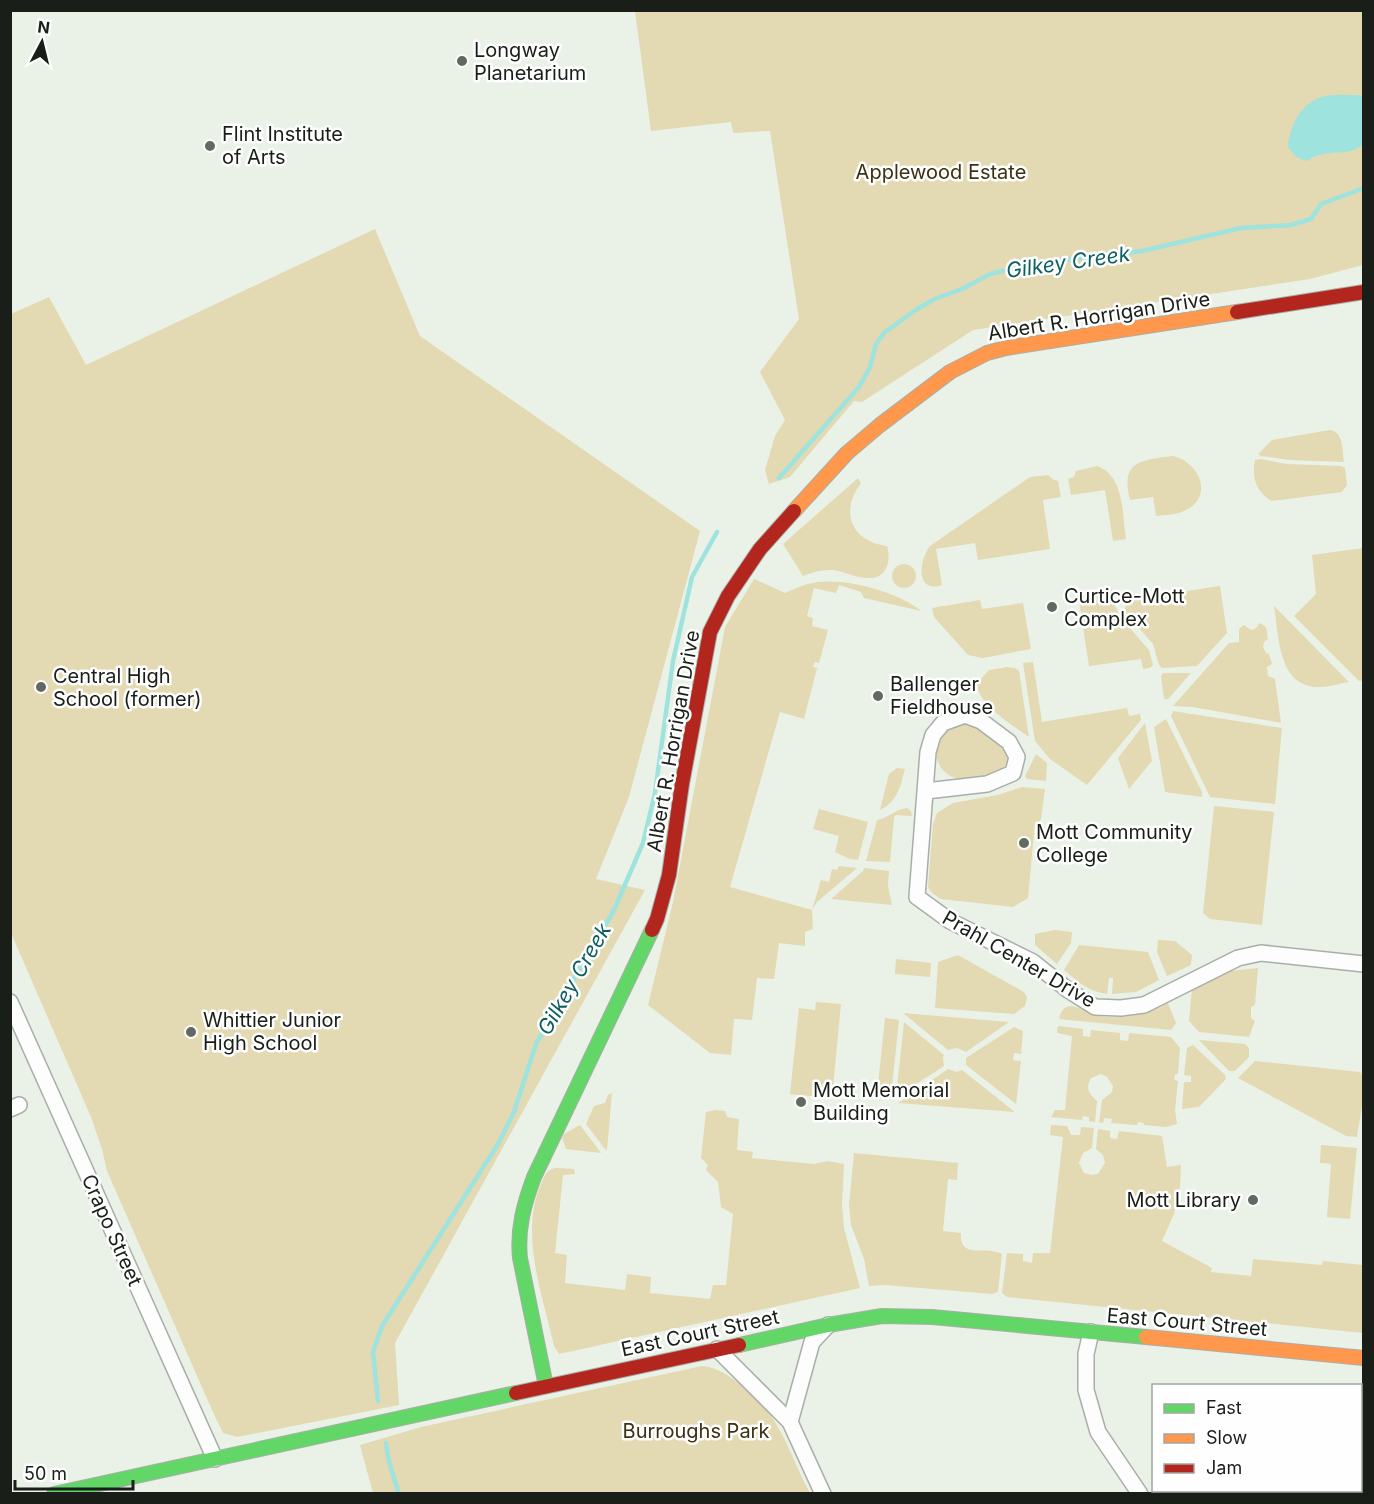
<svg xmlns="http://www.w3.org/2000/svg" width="1374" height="1504" font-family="Inter,sans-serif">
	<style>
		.green { fill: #e3d9b2 }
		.water { fill: #9ee3de }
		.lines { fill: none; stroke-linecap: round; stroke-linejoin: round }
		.stream { stroke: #9ee3de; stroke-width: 4.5 }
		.street-casing { stroke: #a9afa8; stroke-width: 18 }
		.fast-casing { stroke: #a9afa8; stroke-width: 16 }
		.slow-casing { stroke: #a9afa8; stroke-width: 16 }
		.jam-casing { stroke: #a9afa8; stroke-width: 16 }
		.street { stroke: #fcfdfc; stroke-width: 15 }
		.fast { stroke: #63d668; stroke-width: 14 }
		.slow { stroke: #ff974d; stroke-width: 14 }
		.jam { stroke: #b3261e; stroke-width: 14 }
		.poi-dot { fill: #626961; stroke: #fefefe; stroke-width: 2 }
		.labels { text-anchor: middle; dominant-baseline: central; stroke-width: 5; stroke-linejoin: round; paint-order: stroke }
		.poi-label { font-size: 20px; fill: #191f18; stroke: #fefefe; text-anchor: start }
		.park-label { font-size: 20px; fill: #3d3113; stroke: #fefefe }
		.street-label { font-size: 20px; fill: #191f18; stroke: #fefefe }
		.water-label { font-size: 21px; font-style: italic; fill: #0c605f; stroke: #fefefe }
	</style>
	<rect width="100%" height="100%" fill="#eaf2e8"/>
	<path class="green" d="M 635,11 L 1363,11 L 1363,265 L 1310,279 L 973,330 L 862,402 L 854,401 L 790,477 L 769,484 L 765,470 L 775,436 L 785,420 L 760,372 L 799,319 L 770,131 L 733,133 L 731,122 L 651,131 Z
		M 375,229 L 420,336 L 700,531 L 629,797 L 596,879 L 645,890 L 395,1343 L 399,1405 L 237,1437 L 223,1433 L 212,1410 L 107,1171 L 102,1149 L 91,1117 L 11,933 L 11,314 L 49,297 L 86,365 Z
		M 1330,430 C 1344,432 1342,450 1344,462 L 1290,460 L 1261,456 L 1258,454 L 1272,440 Z
		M 1173,456 C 1201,463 1214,498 1184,511 C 1176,515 1165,515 1156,516 L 1153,497 L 1130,500 C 1120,461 1141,460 1173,456 Z
		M 1261,459 L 1286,464 L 1341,466 L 1345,468 L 1347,485 L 1342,492 L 1272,501 C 1257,493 1251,478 1255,460 Z
		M 1097,466 C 1125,476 1122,514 1126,539 L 1113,541 L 1105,490 L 1071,495 L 1068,479 L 1074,477 L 1076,471 Z
		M 1048,475 L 1054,480 L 1058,481 L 1061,497 L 1043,500 L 1050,549 L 978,560 L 975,543 L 936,549 L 942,585 C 915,594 919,560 930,546 L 1030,477 Z
		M 858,478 L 861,483 C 840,511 850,541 887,546 C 891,559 888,578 870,578 C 858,579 844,571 832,570 C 821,570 813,572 803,576 L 783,544 Z
		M 1363,548 L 1364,680 L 1359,681 L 1294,616 L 1316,594 L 1312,555 Z
		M892 576a12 12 0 1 1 24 0a12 12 0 1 1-24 0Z
		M 754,579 L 785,593 C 793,590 800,586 808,584 C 837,575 898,591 921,611 L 864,598 L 861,592 L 839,585 L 836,593 L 814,588 L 807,616 L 813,618 L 812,626 L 828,630 L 819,663 L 815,662 L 813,667 L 817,668 L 804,719 L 780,712 L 730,887 L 812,910 L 821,880 L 829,882 L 832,869 L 837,870 L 839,866 L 857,868 L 817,902 L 812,910 L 813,929 L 805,932 L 805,946 L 779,943 L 774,979 L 757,978 L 752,1020 L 734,1019 L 731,1055 L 710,1053 L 648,1005 L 673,902 L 725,627 Z
		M 1220,586 L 1227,633 L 1197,666 L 1162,668 L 1159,665 L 1153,644 L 1124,611 L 1128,600 Z
		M 1112,589 L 1115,606 L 1122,619 L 1149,650 L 1153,665 L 1150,668 L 1143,669 L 1141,659 L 1089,666 L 1078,594 Z
		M 980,600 L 982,609 L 1023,603 L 1031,649 L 983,658 L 968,655 L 934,617 L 932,608 Z
		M 1274,606 L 1349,682 C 1340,683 1330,687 1321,687 C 1278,689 1279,637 1274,606 Z
		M 1260,623 L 1266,627 L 1268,639 L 1264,642 L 1263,647 L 1266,653 L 1269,654 L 1272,664 L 1267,667 L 1268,676 L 1275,679 L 1281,723 L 1193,707 L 1173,706 L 1229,643 L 1239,642 L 1239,629 L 1244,625 L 1251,630 L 1255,629 Z
		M 1033,662 L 1042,722 L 1127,708 L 1129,716 L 1140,714 L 1141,720 L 1087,785 L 1050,759 L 1035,741 L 1023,663 Z
		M 1007,667 L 1015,668 L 1019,671 L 1029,737 C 1014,726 976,704 977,683 L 989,670 Z
		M 1163,673 L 1191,673 L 1168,699 L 1164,699 L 1161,676 Z
		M 1173,711 L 1282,728 L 1275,804 L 1210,797 L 1171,716 Z
		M 1166,719 L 1202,792 L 1202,797 L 1165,792 L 1154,727 Z
		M 1145,723 L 1152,761 L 1129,789 L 1118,758 Z
		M 967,724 C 984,730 997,739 1008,753 L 1008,761 L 1001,772 C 988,775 972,781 959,779 C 928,773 927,727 967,724 Z
		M 1036,754 L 1047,763 L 1046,781 L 1027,779 L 1025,776 Z
		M 897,768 L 905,769 C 900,787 898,801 880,810 L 889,774 Z
		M 1022,787 L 1045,789 L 1041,819 L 1039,822 L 1035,822 L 1028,898 L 1013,907 L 941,899 L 932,893 L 928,887 L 933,824 L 937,813 L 953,803 L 998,795 Z
		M 1214,806 L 1274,812 L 1262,925 L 1210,919 L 1203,913 Z
		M 907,808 L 911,811 L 912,816 L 896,815 L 894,817 L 890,862 L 866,861 L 877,820 C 888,818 896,809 907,808 Z
		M 819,809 L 868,822 L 858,860 L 850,859 L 835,852 L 839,836 L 813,829 Z
		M 864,868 L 889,871 L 888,886 L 892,905 L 831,899 L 863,871 Z
		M 1055,930 L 1072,932 L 1071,943 L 1057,964 L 1035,945 L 1035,934 Z
		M 1158,940 L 1175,941 L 1192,955 L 1191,965 L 1167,976 L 1157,952 Z
		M 1079,945 L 1148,952 L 1159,980 L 1136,992 L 1112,994 L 1113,978 L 1109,978 L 1107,994 C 1090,992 1076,981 1064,970 Z
		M 958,955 L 1024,992 L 1027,997 L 1025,1006 L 1014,1014 L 935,1008 L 938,962 Z
		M 896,959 L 931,963 L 930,977 L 895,974 Z
		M 1258,968 L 1255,1005 L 1251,1007 L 1251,1018 L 1255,1021 L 1249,1037 L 1199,1032 L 1189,1021 L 1192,988 L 1231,971 Z
		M 816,1002 L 841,1004 L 832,1098 L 790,1094 L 799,1008 L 815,1010 Z
		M 1168,1003 L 1176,1023 L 1171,1030 L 1059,1019 C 1060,1014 1062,1009 1067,1007 C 1075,1004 1086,1012 1094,1015 C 1118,1021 1147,1015 1168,1003 Z
		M 903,1013 L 1009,1022 L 966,1052 L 957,1048 L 948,1050 Z
		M 885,1018 L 899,1020 L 891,1095 L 877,1094 Z
		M 904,1022 L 944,1055 L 943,1058 L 944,1066 L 896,1097 Z
		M 1058,1026 L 1083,1029 L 1083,1036 L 1090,1037 L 1091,1030 L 1120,1033 L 1120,1040 L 1128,1041 L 1129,1033 L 1171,1037 L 1180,1048 L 1178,1074 L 1175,1074 L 1174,1080 L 1178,1081 L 1175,1110 L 1177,1124 L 1166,1127 L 1144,1125 L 1144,1123 L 1138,1122 L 1137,1125 L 1111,1123 L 1112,1119 L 1104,1118 L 1103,1123 L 1099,1122 L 1102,1100 L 1112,1092 L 1113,1086 L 1107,1077 L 1101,1074 L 1091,1078 C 1085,1088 1089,1094 1097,1101 L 1095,1122 L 1089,1121 L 1089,1117 L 1083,1116 L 1082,1120 L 1051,1117 L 1055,1110 L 1065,1110 L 1072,1036 L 1057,1033 Z
		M 1014,1027 L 1023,1031 L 1021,1054 L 1014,1053 L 1013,1060 L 1021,1061 L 1016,1104 L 966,1065 L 966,1058 Z
		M 1199,1040 L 1245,1044 L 1249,1048 L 1249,1057 L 1235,1071 L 1229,1071 Z
		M 1193,1045 L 1225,1075 L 1226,1079 L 1199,1107 L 1182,1109 L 1184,1082 L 1191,1082 L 1191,1076 L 1184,1075 L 1187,1048 Z
		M 1255,1061 L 1360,1072 C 1368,1082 1359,1123 1357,1137 L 1346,1136 L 1238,1078 Z
		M 948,1069 L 957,1072 L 962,1070 L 1015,1112 L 898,1103 Z
		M 612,1093 L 607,1150 L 605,1149 L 586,1124 L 594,1106 L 605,1103 L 608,1095 Z
		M 716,1110 L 725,1111 L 727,1117 L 739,1119 L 737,1150 L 753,1152 L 752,1158 L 814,1164 L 828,1161 L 844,1164 L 842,1203 L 844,1228 L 860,1288 L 559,1354 L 554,1346 C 543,1295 519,1236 541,1184 C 544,1177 546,1170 555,1168 C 560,1167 568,1169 574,1169 L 575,1174 L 563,1175 L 555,1253 L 567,1255 L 565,1283 L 625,1290 L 627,1274 L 651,1277 L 650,1293 L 710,1299 L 713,1285 L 726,1285 L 733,1214 L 721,1207 L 718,1182 L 706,1170 L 708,1165 L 701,1158 L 706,1112 Z
		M 580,1125 L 601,1153 L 566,1149 L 562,1138 L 564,1134 Z
		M 1051,1125 L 1067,1126 L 1071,1135 L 1080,1135 L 1081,1127 L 1094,1128 L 1092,1148 L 1083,1153 L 1079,1163 L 1084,1173 L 1092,1175 L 1098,1174 L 1105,1163 L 1103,1155 L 1096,1149 L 1098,1129 L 1110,1131 L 1110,1138 L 1117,1139 L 1119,1131 L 1162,1136 L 1167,1167 L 1181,1165 L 1180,1186 L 1174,1214 L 1162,1241 L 1212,1268 L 1211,1272 L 1251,1276 L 1253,1259 L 1322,1265 L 1323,1261 L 1363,1265 L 1363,1333 L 1007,1297 L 1002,1293 L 1007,1253 L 1023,1254 L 1023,1261 L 1032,1263 L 1033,1253 L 1050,1253 L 1063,1137 L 1050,1135 Z
		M 1321,1145 L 1357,1148 L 1350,1219 L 1327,1217 L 1331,1164 L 1320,1163 Z
		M 854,1153 L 958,1163 L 957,1180 L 948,1179 L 943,1231 L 961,1233 C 959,1260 985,1245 1002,1254 L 998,1292 L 992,1294 L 885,1285 L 869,1286 L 864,1259 L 851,1225 L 849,1205 Z
		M 702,1366 C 727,1367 762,1401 775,1422 C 789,1444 797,1470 810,1493 L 373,1493 L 360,1445 L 421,1427 Z"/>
	<path class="water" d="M 1358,95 L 1363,96 L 1363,145 C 1359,147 1354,150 1350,151 C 1335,154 1320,151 1307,161 L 1296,157 L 1288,147 C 1290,125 1301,102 1325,96 C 1335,94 1347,95 1358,95 Z"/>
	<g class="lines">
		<path class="stream" d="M 779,478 L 859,387 L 870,367 L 876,344 L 884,333 L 917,309 L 935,299 L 962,289 L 990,274 L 1033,264 L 1142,251 L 1241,228 L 1291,225 L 1311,219 L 1321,204 L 1364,188
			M 378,1401 L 373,1352 L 382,1326 L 498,1144 L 514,1112 L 536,1044 L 614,910 L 643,843 L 655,793 L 673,661 L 692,577 L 717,532
			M 386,1443 L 389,1462 L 399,1494"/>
		<defs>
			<path id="street" d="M 926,791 L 987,784 L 1013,773 L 1017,757 L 1009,742 L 981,721 L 965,715 L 943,723 L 933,735 L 928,752 L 917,897 L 950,921 L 1033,962 L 1068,990 L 1095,1007 L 1121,1008 L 1144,1005 L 1238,958 L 1261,953 L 1364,964
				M 10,1002 L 215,1459
				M 10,1109 L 19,1105
				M 1091,1332 L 1086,1354 L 1086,1390 L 1098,1432 L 1140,1494
				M 717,1349 L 790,1422 L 823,1494
				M 790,1422 L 812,1342 L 828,1325"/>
			<path id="fast" d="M 739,1345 L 828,1325 L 882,1316 L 932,1317 L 1146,1337
				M 546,1386 L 520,1258 C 517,1229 524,1204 534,1177 L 652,930
				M 54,1494 L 516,1393"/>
			<path id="slow" d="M 794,511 L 847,453 L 880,425 L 950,372 L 987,353 L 1006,348 L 1237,312
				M 1146,1337 L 1364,1358"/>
			<path id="jam" d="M 1237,312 L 1364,292
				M 652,930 L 657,919 L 669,875 L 682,784 L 710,632 L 728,596 L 760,549 L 794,511
				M 516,1393 L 739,1345"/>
		</defs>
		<use href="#street" class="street-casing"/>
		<use href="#fast" class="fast-casing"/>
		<use href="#slow" class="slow-casing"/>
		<use href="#jam" class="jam-casing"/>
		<use href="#street" class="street"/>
		<use href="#fast" class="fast"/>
		<use href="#slow" class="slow"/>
		<use href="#jam" class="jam"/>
	</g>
	<g class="poi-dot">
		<circle cx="462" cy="61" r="6"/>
		<circle cx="210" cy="146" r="6"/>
		<circle cx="1052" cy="607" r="6"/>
		<circle cx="41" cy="687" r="6"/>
		<circle cx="878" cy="696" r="6"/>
		<circle cx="1024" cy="843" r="6"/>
		<circle cx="191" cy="1032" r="6"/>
		<circle cx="801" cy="1102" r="6"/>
		<circle cx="1253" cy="1200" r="6"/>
	</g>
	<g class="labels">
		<g class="poi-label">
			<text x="474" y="50">Longway<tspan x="474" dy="23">Planetarium</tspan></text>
			<text x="222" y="134">Flint Institute<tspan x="222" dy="23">of Arts</tspan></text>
			<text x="1064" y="596">Curtice-Mott<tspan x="1064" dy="23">Complex</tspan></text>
			<text x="53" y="676">Central High<tspan x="53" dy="23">School (former)</tspan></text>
			<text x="890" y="684">Ballenger<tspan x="890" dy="23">Fieldhouse</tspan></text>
			<text x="1036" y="832">Mott Community<tspan x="1036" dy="23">College</tspan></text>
			<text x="203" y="1020">Whittier Junior<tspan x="203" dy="23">High School</tspan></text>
			<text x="813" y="1090">Mott Memorial<tspan x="813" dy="23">Building</tspan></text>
			<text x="1241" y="1200" text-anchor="end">Mott Library</text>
		</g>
		<g class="park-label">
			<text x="941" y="172">Applewood Estate</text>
			<text x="696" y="1431">Burroughs Park</text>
		</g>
		<g class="street-label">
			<text transform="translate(1099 316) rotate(-9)">Albert R. Horrigan Drive</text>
			<text transform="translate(673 741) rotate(-80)">Albert R. Horrigan Drive</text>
			<text transform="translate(1019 959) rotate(30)">Prahl Center Drive</text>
			<text transform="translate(112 1230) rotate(66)">Crapo Street</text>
			<text transform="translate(1187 1322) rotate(5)">East Court Street</text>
			<text transform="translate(700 1333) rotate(-12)">East Court Street</text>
		</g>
		<g class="water-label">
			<text transform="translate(1068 262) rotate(-8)">Gilkey Creek</text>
			<text transform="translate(574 979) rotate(-60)">Gilkey Creek</text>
		</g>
	</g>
	<rect width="1374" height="1504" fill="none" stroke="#191f18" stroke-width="24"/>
	<rect x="1152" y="1384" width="210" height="108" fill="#fefefe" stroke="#a2a5a2" stroke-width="1.5"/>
	<rect x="1164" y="1404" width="30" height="9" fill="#63d668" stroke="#a2a5a2" stroke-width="1.5"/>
	<text x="1206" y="1414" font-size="18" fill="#191f18">Fast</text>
	<rect x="1164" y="1434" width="30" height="9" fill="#ff974d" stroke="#a2a5a2" stroke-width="1.5"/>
	<text x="1206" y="1444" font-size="18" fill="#191f18">Slow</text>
	<rect x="1164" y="1464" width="30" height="9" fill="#b3261e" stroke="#a2a5a2" stroke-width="1.5"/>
	<text x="1206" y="1474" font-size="18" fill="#191f18">Jam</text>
	<g transform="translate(42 42) rotate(7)" stroke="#fefefe" stroke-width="4.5" paint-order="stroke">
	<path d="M0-4.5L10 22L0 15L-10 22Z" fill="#191f18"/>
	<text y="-9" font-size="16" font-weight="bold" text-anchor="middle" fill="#191f18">N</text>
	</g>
	<path d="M15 1480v9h118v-9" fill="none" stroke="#191f18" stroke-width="3"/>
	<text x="24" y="1480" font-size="18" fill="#191f18" stroke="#fefefe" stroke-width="4.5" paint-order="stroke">50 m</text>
</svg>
